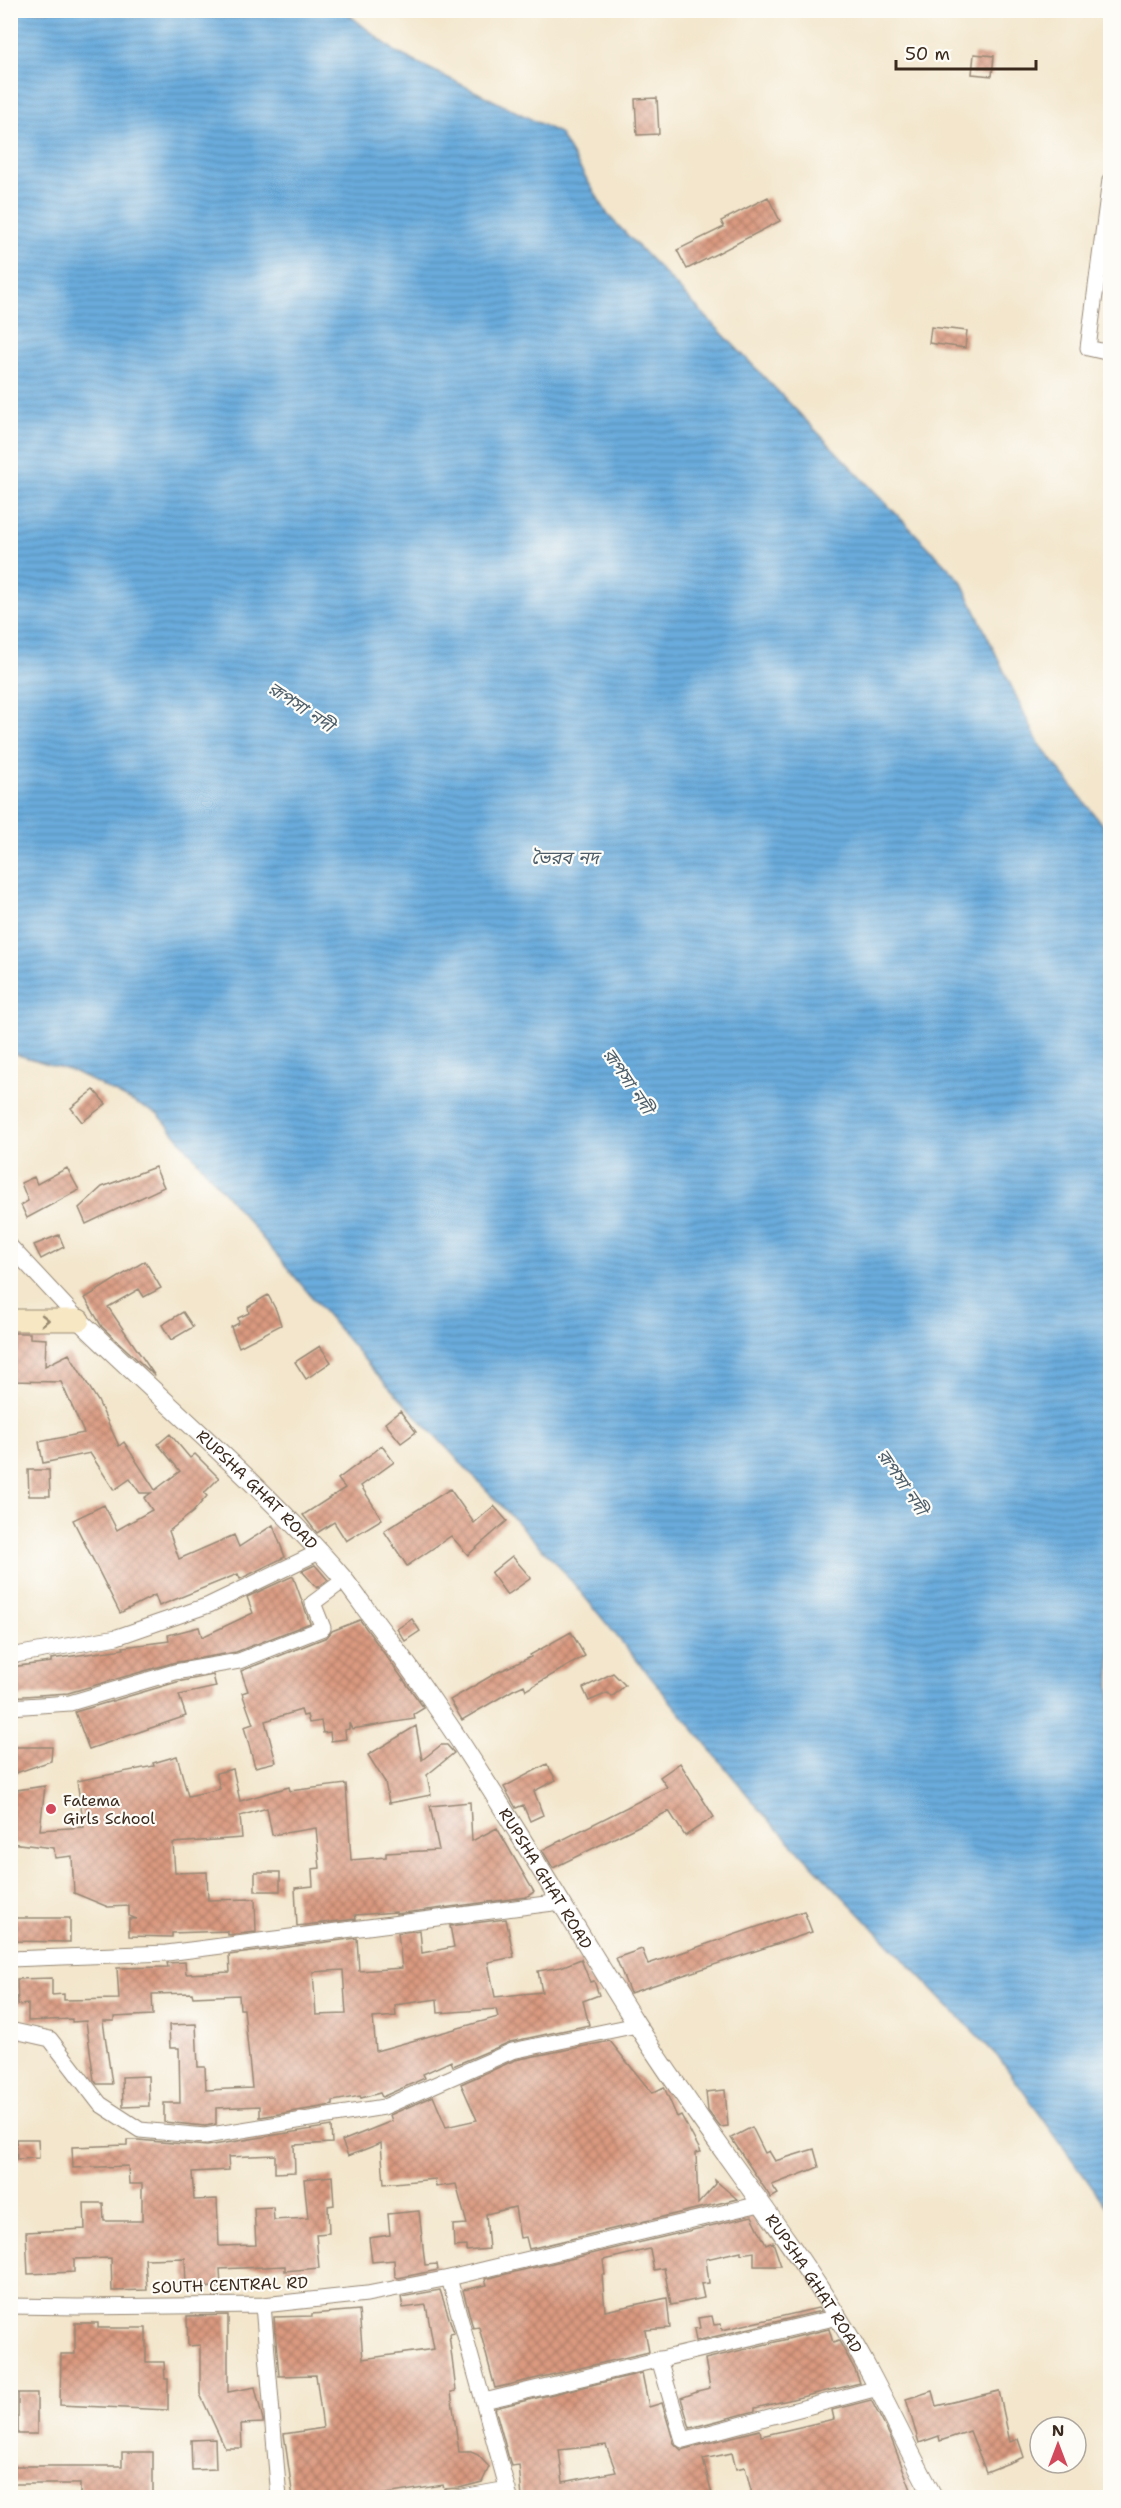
<svg xmlns="http://www.w3.org/2000/svg" width="1121" height="2508" font-family="'Shantell Sans','Noto Sans Bengali',sans-serif">
	<style>
		.water { fill: url(#water-rules); stroke: #526b7e; stroke-width: 1.5 }
		.building { fill: url(#building-cross-hatch); fill-rule: evenodd }
		.lines { fill: none; stroke-linecap: round; stroke-linejoin: round }
		.minor-casing { stroke: #978875; stroke-width: 17 }
		.tertiary-casing { stroke: #978875; stroke-width: 20 }
		.secondary-casing { stroke: #978875; stroke-width: 23 }
		.minor { stroke: #fff; stroke-width: 15 }
		.tertiary { stroke: #fff; stroke-width: 18 }
		.secondary { stroke: #f7e8c3; stroke-width: 21 }
		.oneway { stroke: #998970 }
		.poi-dot { fill: #d1495b; stroke: #fdfcf7; stroke-width: 2 }
		.labels { text-anchor: middle; dominant-baseline: central; stroke-width: 4.5; stroke-linejoin: round; paint-order: stroke }
		.street-label { font-size: 16px; fill: #3b2a1e; stroke: #fdfcf7 }
		.poi-label { font-size: 16px; fill: #3b2a1e; stroke: #fdfcf7; text-anchor: start }
		.water-label { font-size: 18px; font-style: italic; fill: #4d5e6a; stroke: #fdfcf7 }
	</style>
	<defs>
		<pattern id="water-rules" width="6" height="5" patternUnits="userSpaceOnUse" patternTransform="scale(1.5)"><rect width="6" height="5" fill="#69acdd"/><path d="M0 2.5h6" fill="none" stroke="#588cb3"/></pattern>
		<pattern id="building-cross-hatch" width="8" height="8" patternUnits="userSpaceOnUse" patternTransform="scale(1.5)"><rect width="8" height="8" fill="#da9a80"/><path d="M0 0l8 8M0 8l8-8" fill="none" stroke="#b27e68"/></pattern>
	</defs>
	<rect width="100%" height="100%" fill="#fdfcf7"/>
	<filter id="ink" filterUnits="userSpaceOnUse"><feTurbulence type="fractalNoise" baseFrequency=".0167" numOctaves="2"/><feDisplacementMap in="SourceGraphic" scale="12" xChannelSelector="R" yChannelSelector="G"/><feConvolveMatrix kernelMatrix="1 2 1 2 8 2 1 2 1" color-interpolation-filters="sRGB"/></filter>
	<filter id="wash" filterUnits="userSpaceOnUse"><feTurbulence type="fractalNoise" baseFrequency=".008" numOctaves="4" result="noise"/><feDisplacementMap in="SourceGraphic" scale="24" xChannelSelector="R" yChannelSelector="G"/><feGaussianBlur stdDeviation="1.35" result="paint"/><feColorMatrix in="noise" values="0 0 0 0 0 0 0 0 0 0 0 0 0 0 0 0 0 1.4 0 .05"/><feComposite in="paint" operator="in"/></filter>
	<g filter="url(#wash)">
		<rect width="100%" height="100%" fill="#f3e6cc"/>
		<path class="water" d="M 10,11 L 344,11 L 396,52 L 559,133 L 608,215 L 961,581 L 1038,742 L 1110,835 L 1110,2212 L 1000,2059 L 765,1816 L 564,1572 L 373,1370 L 159,1115 L 75,1072 L 11,1053 Z"/>
		<g id="blocks">
			<path class="building" d="M 974,54 L 994,56 L 992,76 L 972,74 Z
				M 657,98 L 659,134 L 637,135 L 635,99 Z
				M 768,197 L 780,221 L 687,269 L 677,250 L 724,227 L 721,221 Z
				M 931,327 L 967,331 L 965,348 L 929,343 Z
				M 94,1090 L 106,1104 L 82,1122 L 71,1108 Z
				M 155,1167 L 164,1187 L 86,1224 L 79,1208 L 102,1187 Z
				M 67,1168 L 79,1190 L 27,1218 L 21,1205 L 28,1201 L 21,1183 L 34,1177 L 37,1184 Z
				M 59,1235 L 64,1247 L 41,1259 L 34,1245 Z
				M 145,1261 L 161,1288 L 144,1297 L 139,1289 L 108,1307 L 155,1376 L 102,1327 L 85,1298 Z
				M 268,1295 L 276,1310 L 281,1325 L 239,1347 L 231,1327 L 239,1323 L 238,1318 L 249,1313 L 248,1307 Z
				M 183,1312 L 193,1327 L 171,1340 L 162,1325 Z
				M 10,1333 L 30,1333 L 30,1338 L 46,1339 L 45,1366 L 69,1354 L 98,1401 L 119,1446 L 124,1442 L 155,1490 L 180,1471 L 158,1444 L 170,1434 L 190,1458 L 195,1454 L 219,1478 L 204,1493 L 207,1496 L 193,1512 L 169,1531 L 179,1559 L 234,1535 L 239,1547 L 273,1525 L 285,1557 L 240,1579 L 238,1574 L 159,1606 L 155,1595 L 120,1613 L 73,1520 L 104,1505 L 117,1530 L 152,1510 L 144,1498 L 151,1493 L 140,1493 L 130,1479 L 114,1490 L 90,1453 L 43,1463 L 39,1442 L 84,1433 L 61,1382 L 10,1381 Z
				M 320,1346 L 331,1362 L 306,1379 L 295,1362 Z
				M 400,1411 L 416,1432 L 401,1443 L 385,1423 Z
				M 382,1446 L 394,1462 L 361,1486 L 382,1519 L 346,1541 L 334,1522 L 317,1533 L 303,1515 L 345,1488 L 338,1479 Z
				M 28,1470 L 49,1470 L 50,1496 L 29,1496 Z
				M 450,1489 L 474,1523 L 494,1506 L 507,1521 L 468,1555 L 451,1536 L 407,1566 L 384,1531 Z
				M 512,1556 L 531,1578 L 507,1595 L 491,1573 Z
				M 315,1565 L 328,1580 L 317,1588 L 302,1571 Z
				M 293,1576 L 310,1623 L 236,1652 L 172,1663 L 68,1693 L 10,1697 L 10,1667 L 51,1662 L 51,1659 L 124,1649 L 123,1647 L 169,1641 L 168,1635 L 199,1627 L 202,1637 L 253,1613 L 247,1597 Z
				M 412,1619 L 420,1631 L 405,1641 L 397,1629 Z
				M 360,1620 L 424,1708 L 414,1714 L 415,1719 L 352,1729 L 349,1723 L 349,1729 L 345,1730 L 346,1739 L 331,1741 L 330,1732 L 323,1733 L 321,1721 L 309,1723 L 307,1715 L 303,1716 L 301,1710 L 265,1721 L 276,1762 L 255,1767 L 244,1727 L 253,1724 L 242,1693 L 248,1691 L 241,1671 L 327,1637 L 332,1631 Z
				M 571,1632 L 585,1656 L 526,1690 L 524,1685 L 513,1690 L 462,1720 L 450,1700 L 496,1673 L 531,1657 L 530,1655 Z
				M 613,1673 L 625,1685 L 612,1697 L 608,1693 L 589,1701 L 583,1688 Z
				M 213,1675 L 216,1687 L 179,1695 L 186,1716 L 89,1749 L 75,1712 L 177,1682 Z
				M 416,1726 L 422,1760 L 441,1745 L 447,1745 L 454,1753 L 427,1775 L 431,1795 L 389,1803 L 385,1782 L 368,1755 Z
				M 10,1747 L 52,1747 L 51,1761 L 10,1775 Z
				M 177,1756 L 188,1796 L 220,1789 L 216,1773 L 233,1769 L 240,1801 L 289,1787 L 290,1791 L 346,1784 L 351,1860 L 386,1857 L 386,1853 L 439,1850 L 430,1806 L 470,1802 L 472,1841 L 497,1828 L 534,1892 L 526,1897 L 396,1914 L 396,1912 L 355,1915 L 356,1919 L 297,1926 L 295,1888 L 313,1886 L 312,1869 L 320,1868 L 316,1828 L 272,1835 L 267,1808 L 240,1816 L 242,1838 L 173,1843 L 175,1873 L 207,1872 L 208,1900 L 255,1899 L 256,1932 L 228,1935 L 228,1931 L 172,1933 L 172,1937 L 129,1936 L 129,1919 L 137,1919 L 129,1916 L 129,1906 L 108,1907 L 74,1893 L 72,1856 L 55,1858 L 54,1848 L 10,1843 L 10,1791 L 45,1786 L 40,1830 L 84,1827 L 77,1781 L 154,1766 L 153,1763 Z
				M 680,1763 L 714,1817 L 685,1836 L 669,1811 L 553,1868 L 542,1850 L 667,1787 L 660,1777 Z
				M 547,1764 L 556,1780 L 534,1791 L 543,1815 L 530,1821 L 523,1805 L 516,1808 L 504,1787 Z
				M 255,1872 L 280,1872 L 280,1891 L 255,1891 Z
				M 804,1911 L 812,1932 L 630,1993 L 616,1958 L 642,1949 L 648,1964 Z
				M 10,1918 L 70,1918 L 70,1942 L 10,1941 Z
				M 506,1919 L 514,1957 L 488,1962 L 495,1997 L 542,1992 L 538,1971 L 561,1967 L 581,1959 L 590,1982 L 594,1981 L 599,1995 L 583,2001 L 589,2025 L 510,2042 L 453,2066 L 451,2061 L 423,2074 L 425,2078 L 382,2097 L 380,2093 L 361,2098 L 360,2096 L 333,2101 L 333,2105 L 260,2117 L 260,2106 L 216,2108 L 216,2124 L 205,2126 L 164,2122 L 164,2103 L 180,2103 L 179,2048 L 170,2048 L 169,2025 L 196,2024 L 198,2067 L 205,2067 L 206,2090 L 252,2088 L 244,2009 L 240,2009 L 239,1995 L 193,1997 L 192,1993 L 152,1994 L 153,2015 L 114,2017 L 114,2021 L 103,2021 L 112,2084 L 97,2084 L 94,2080 L 86,2021 L 72,2022 L 72,2019 L 28,2021 L 28,2004 L 18,2005 L 17,1979 L 52,1978 L 52,1995 L 64,1994 L 64,2000 L 119,1999 L 117,1968 L 168,1967 L 167,1963 L 185,1962 L 186,1974 L 230,1972 L 229,1955 L 357,1938 L 359,1971 L 402,1968 L 398,1933 L 420,1930 L 422,1953 L 454,1947 L 450,1926 ZM 343,1970 L 346,2014 L 316,2015 L 313,1972 ZM 437,1999 L 438,2013 L 496,2009 L 498,2017 L 376,2051 L 373,2018 L 396,2016 L 395,2005 Z
				M 610,2041 L 652,2093 L 664,2087 L 677,2117 L 681,2115 L 701,2152 L 696,2153 L 698,2204 L 716,2184 L 715,2180 L 737,2199 L 529,2249 L 526,2237 L 520,2238 L 515,2207 L 486,2214 L 489,2249 L 466,2251 L 466,2246 L 454,2247 L 453,2225 L 467,2224 L 456,2184 L 436,2187 L 435,2179 L 384,2184 L 381,2143 L 348,2156 L 342,2141 L 392,2121 L 390,2115 L 433,2096 L 446,2127 L 477,2120 L 461,2084 L 515,2060 Z
				M 148,2076 L 149,2106 L 123,2107 L 122,2077 Z
				M 725,2090 L 728,2126 L 720,2127 L 708,2111 L 706,2092 Z
				M 331,2126 L 332,2143 L 294,2145 L 295,2172 L 275,2173 L 275,2155 L 228,2157 L 229,2170 L 192,2172 L 194,2200 L 217,2199 L 219,2246 L 256,2245 L 254,2208 L 273,2207 L 274,2220 L 308,2218 L 304,2179 L 332,2176 L 334,2205 L 328,2206 L 329,2233 L 316,2234 L 319,2268 L 285,2271 L 285,2266 L 220,2269 L 221,2287 L 186,2288 L 185,2258 L 145,2259 L 147,2290 L 112,2291 L 111,2258 L 74,2259 L 74,2272 L 28,2274 L 26,2232 L 85,2229 L 84,2203 L 103,2203 L 104,2221 L 142,2221 L 142,2184 L 129,2184 L 128,2166 L 73,2168 L 72,2147 L 127,2145 L 127,2140 L 138,2140 L 207,2146 Z
				M 752,2127 L 765,2153 L 769,2151 L 775,2161 L 814,2149 L 819,2167 L 772,2185 L 778,2194 L 771,2198 L 731,2138 Z
				M 16,2139 L 38,2139 L 39,2158 L 17,2159 Z
				M 419,2211 L 425,2265 L 437,2264 L 438,2270 L 398,2278 L 395,2276 L 394,2260 L 372,2262 L 369,2238 L 390,2235 L 388,2214 Z
				M 752,2216 L 766,2245 L 773,2242 L 781,2266 L 754,2266 L 754,2252 L 741,2254 L 741,2251 L 706,2259 L 709,2283 L 701,2284 L 704,2298 L 671,2305 L 664,2268 L 654,2270 L 650,2249 L 603,2260 L 605,2275 L 602,2275 L 605,2311 L 667,2298 L 670,2328 L 645,2330 L 649,2352 L 495,2388 L 479,2327 L 473,2328 L 463,2290 L 487,2285 L 485,2279 Z
				M 440,2290 L 454,2333 L 449,2334 L 456,2391 L 451,2392 L 459,2452 L 471,2452 L 478,2455 L 489,2467 L 482,2482 L 459,2488 L 444,2489 L 443,2485 L 360,2498 L 293,2498 L 284,2434 L 323,2428 L 316,2375 L 279,2376 L 274,2317 L 312,2316 L 312,2314 L 359,2310 L 363,2359 L 434,2349 L 426,2305 L 403,2308 L 401,2297 Z
				M 818,2308 L 821,2311 L 696,2341 L 694,2329 L 700,2328 L 698,2318 L 712,2316 L 714,2325 L 721,2324 L 722,2330 Z
				M 228,2315 L 228,2392 L 255,2387 L 263,2420 L 263,2423 L 241,2424 L 242,2448 L 225,2448 L 200,2394 L 200,2345 L 188,2346 L 187,2316 Z
				M 75,2323 L 98,2323 L 98,2328 L 146,2328 L 146,2362 L 164,2362 L 165,2379 L 168,2379 L 168,2410 L 60,2405 L 61,2354 L 75,2354 Z
				M 829,2329 L 833,2343 L 839,2341 L 855,2370 L 860,2383 L 755,2408 L 755,2411 L 690,2428 L 681,2398 L 697,2392 L 697,2391 L 710,2388 L 705,2359 Z
				M 642,2373 L 649,2407 L 662,2403 L 674,2443 L 681,2450 L 760,2430 L 761,2436 L 834,2419 L 832,2410 L 871,2400 L 891,2438 L 912,2492 L 894,2498 L 753,2498 L 745,2467 L 736,2469 L 732,2453 L 703,2459 L 713,2498 L 596,2498 L 596,2491 L 568,2498 L 522,2498 L 519,2465 L 511,2466 L 495,2408 ZM 606,2445 L 616,2472 L 563,2482 L 559,2450 Z
				M 932,2391 L 936,2406 L 999,2391 L 1010,2442 L 1018,2439 L 1024,2457 L 986,2472 L 970,2431 L 940,2441 L 939,2436 L 919,2443 L 906,2399 Z
				M 18,2393 L 37,2393 L 37,2434 L 18,2434 Z
				M 215,2439 L 216,2469 L 192,2470 L 191,2440 Z
				M 122,2452 L 153,2452 L 153,2497 L 80,2498 L 80,2484 L 10,2484 L 10,2466 L 122,2466 Z"/>
		</g>
	</g>
	<g filter="url(#ink)">
		<use href="#blocks" fill-opacity="0" stroke="#978875" stroke-width="1.5"/>
		<g class="lines">
			<defs>
				<path id="minor" d="M 1110,180 L 1088,348 L 1110,353
					M 10,1246 L 79,1320
					M 10,1656 L 117,1637 L 209,1605 L 319,1552
					M 10,1707 L 70,1703 L 175,1672 L 239,1661 L 323,1628 L 313,1603 L 344,1580
					M 10,1959 L 167,1953 L 561,1902
					M 10,2030 L 50,2039 L 100,2104 L 140,2130 L 205,2136 L 384,2107 L 512,2051 L 637,2025
					M 449,2278 L 510,2498
					M 263,2305 L 279,2498
					M 10,2306 L 78,2307 L 263,2305 L 367,2294 L 449,2278 L 760,2204
					M 659,2359 L 683,2440 L 878,2388
					M 484,2401 L 838,2317
					M 457,2498 L 508,2489"/>
				<g id="tertiary">
					<path id="s1" d="M 79,1320 C 167,1406 262,1484 342,1577 C 357,1596 371,1617 386,1636 C 479,1760 554,1895 637,2025 C 700,2125 775,2216 837,2316 C 874,2374 901,2437 934,2498"/>
				</g>
				<path id="secondary" d="M 10,1320 L 79,1320"/>
			</defs>
			<use href="#minor" class="minor-casing"/>
			<use href="#tertiary" class="tertiary-casing"/>
			<use href="#secondary" class="secondary-casing"/>
			<use href="#minor" class="minor"/>
			<use href="#tertiary" class="tertiary"/>
			<use href="#secondary" class="secondary"/>
		</g>
		<defs><path id="oneway-chevron" d="M-2-3.5L2.5 0L-2 3.5" fill="none" stroke-width="1.6" stroke-linecap="round" stroke-linejoin="round" transform="scale(1.5)"/></defs>
		<use class="oneway" href="#oneway-chevron" transform="translate(45 1320)"/>
	</g>
	<circle class="poi-dot" cx="51" cy="1809" r="6"/>
	<g class="labels">
		<g class="street-label">
			<text stroke="none"><textPath href="#s1" startOffset="246">RUPSHA GHAT ROAD</textPath></text>
			<text stroke="none"><textPath href="#s1" startOffset="732">RUPSHA GHAT ROAD</textPath></text>
			<text stroke="none"><textPath href="#s1" startOffset="1218">RUPSHA GHAT ROAD</textPath></text>
			<text transform="translate(230 2285) rotate(-2)">SOUTH CENTRAL RD</text>
		</g>
		<g class="poi-label">
			<text x="63" y="1800">Fatema<tspan x="63" dy="18">Girls School</tspan></text>
		</g>
		<g class="water-label">
			<text transform="translate(301 707) rotate(34)">রূপসা নদী</text>
			<text x="565" y="858">ভৈরব নদ</text>
			<text transform="translate(628 1081) rotate(56)">রূপসা নদী</text>
			<text transform="translate(902 1482) rotate(56)">রূপসা নদী</text>
		</g>
	</g>
	<rect width="1121" height="2508" fill="none" stroke="#fdfcf7" stroke-width="36"/>
	<g transform="translate(1058 2445)"><circle r="28" fill="#fdfcf7" stroke="#afa8a0" stroke-width="1.5"/>
	<path d="M0-4.5L10 22L0 15L-10 22Z" fill="#d1495b"/>
	<text y="-9" font-size="16" font-weight="bold" text-anchor="middle" fill="#3b2a1e">N</text>
	</g>
	<path d="M896 60v9h140v-9" fill="none" stroke="#3b2a1e" stroke-width="3"/>
	<text x="905" y="60" font-size="18" fill="#3b2a1e" stroke="#fdfcf7" stroke-width="4.5" paint-order="stroke">50 m</text>
</svg>
